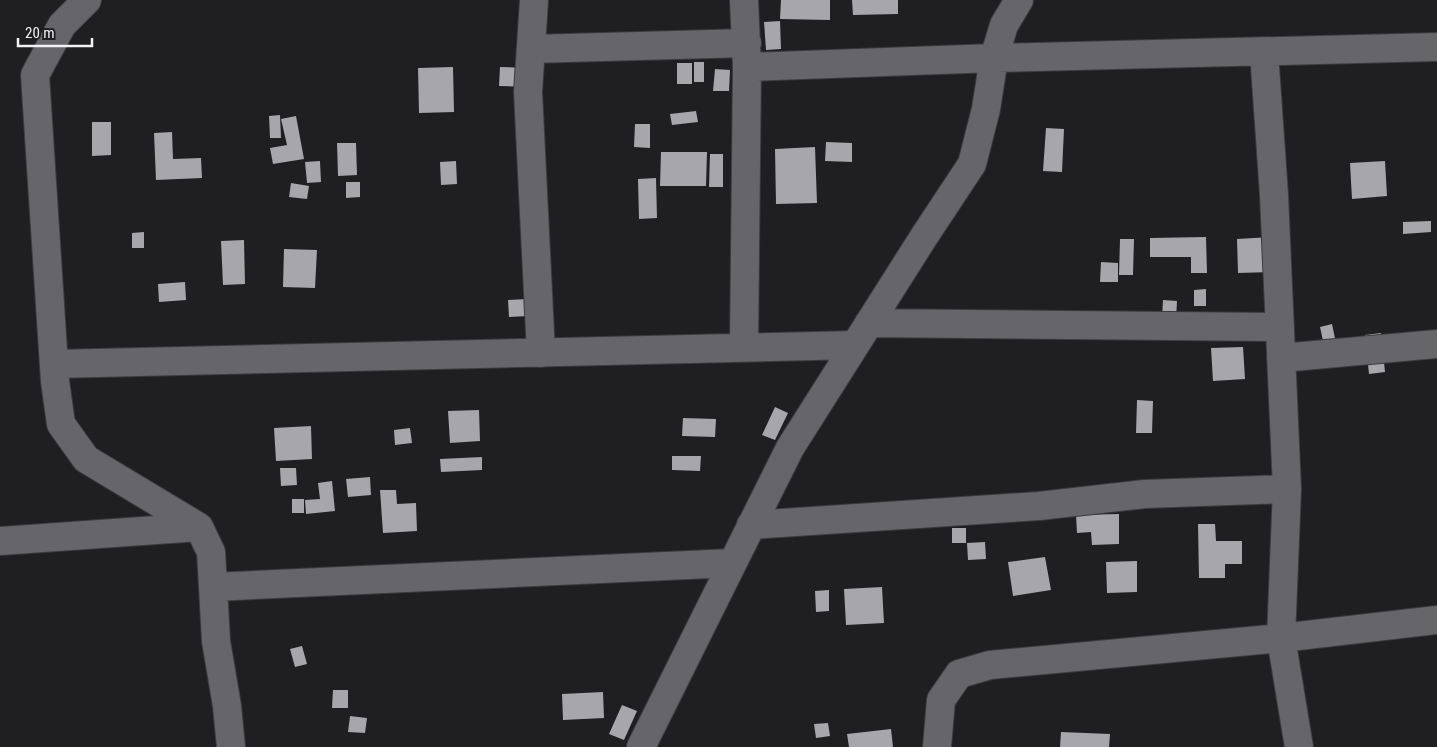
<svg xmlns="http://www.w3.org/2000/svg" width="1437" height="747" font-family="'Roboto Condensed',sans-serif">
	<style>
		.building { fill: #a7a6aa }
		.lines { fill: none; stroke-linecap: round; stroke-linejoin: round }
		.minor-casing { stroke: #3c3b3e; stroke-width: 30 }
		.minor { stroke: #666569; stroke-width: 28 }
	</style>
	<rect width="100%" height="100%" fill="#1f1e21"/>
	<path class="building" d="M 781,0 L 830,0 L 830,20 L 780,19 Z
		M 852,0 L 898,0 L 898,14 L 853,15 Z
		M 780,21 L 781,49 L 766,50 L 764,22 Z
		M 694,62 L 704,62 L 704,82 L 694,82 Z
		M 677,63 L 692,63 L 692,84 L 677,84 Z
		M 453,67 L 454,112 L 419,113 L 418,68 Z
		M 500,67 L 530,68 L 529,87 L 499,86 Z
		M 715,69 L 730,70 L 729,91 L 713,91 Z
		M 696,111 L 698,122 L 672,125 L 670,114 Z
		M 280,115 L 281,138 L 270,138 L 269,116 Z
		M 296,116 L 304,159 L 273,164 L 270,148 L 287,145 L 281,119 Z
		M 92,122 L 111,122 L 111,155 L 92,156 Z
		M 635,124 L 650,124 L 650,148 L 634,147 Z
		M 1046,128 L 1064,129 L 1062,172 L 1043,171 Z
		M 172,132 L 173,159 L 201,158 L 202,178 L 156,180 L 154,133 Z
		M 826,142 L 852,143 L 852,162 L 825,161 Z
		M 337,143 L 356,143 L 357,175 L 338,176 Z
		M 815,147 L 817,203 L 776,204 L 775,149 Z
		M 661,152 L 707,152 L 706,186 L 660,186 Z
		M 710,154 L 723,154 L 723,187 L 709,187 Z
		M 320,161 L 321,182 L 307,183 L 305,162 Z
		M 456,161 L 457,184 L 441,185 L 440,162 Z
		M 1385,161 L 1387,196 L 1352,199 L 1350,163 Z
		M 656,178 L 657,218 L 639,219 L 638,179 Z
		M 346,182 L 360,182 L 360,197 L 346,198 Z
		M 291,183 L 309,186 L 307,199 L 289,197 Z
		M 1431,221 L 1431,232 L 1403,234 L 1403,222 Z
		M 144,232 L 144,248 L 132,248 L 132,233 Z
		M 1206,237 L 1207,273 L 1191,273 L 1191,257 L 1150,257 L 1150,238 Z
		M 1271,237 L 1272,272 L 1238,273 L 1237,239 Z
		M 1120,239 L 1134,239 L 1133,275 L 1119,275 Z
		M 244,240 L 245,284 L 223,285 L 221,241 Z
		M 284,249 L 317,250 L 315,288 L 283,287 Z
		M 1101,262 L 1118,263 L 1118,282 L 1100,282 Z
		M 185,282 L 186,300 L 159,302 L 158,284 Z
		M 1206,289 L 1206,306 L 1194,306 L 1194,290 Z
		M 527,299 L 528,316 L 509,317 L 508,300 Z
		M 1163,300 L 1177,301 L 1176,319 L 1162,319 Z
		M 1332,324 L 1337,348 L 1325,350 L 1320,327 Z
		M 1381,333 L 1385,372 L 1369,374 L 1365,335 Z
		M 1243,347 L 1245,379 L 1213,381 L 1211,348 Z
		M 1137,400 L 1153,401 L 1152,433 L 1136,433 Z
		M 775,407 L 788,413 L 775,440 L 762,435 Z
		M 479,410 L 480,441 L 450,443 L 448,411 Z
		M 683,418 L 716,419 L 715,437 L 682,436 Z
		M 311,426 L 312,459 L 276,461 L 274,428 Z
		M 410,428 L 412,443 L 395,445 L 394,430 Z
		M 672,456 L 701,456 L 700,471 L 672,470 Z
		M 482,457 L 482,470 L 441,472 L 440,459 Z
		M 280,468 L 296,468 L 297,485 L 281,486 Z
		M 370,477 L 371,495 L 348,497 L 346,479 Z
		M 332,481 L 335,511 L 306,514 L 305,500 L 320,499 L 318,483 Z
		M 380,490 L 396,490 L 397,504 L 416,503 L 417,531 L 383,533 Z
		M 292,499 L 304,499 L 304,513 L 292,513 Z
		M 1119,514 L 1119,544 L 1092,545 L 1091,532 L 1077,533 L 1076,515 Z
		M 1198,524 L 1215,524 L 1216,541 L 1242,541 L 1242,564 L 1225,564 L 1225,578 L 1199,578 Z
		M 952,528 L 966,528 L 966,543 L 952,543 Z
		M 985,542 L 986,559 L 968,560 L 967,543 Z
		M 1045,557 L 1051,590 L 1013,596 L 1008,562 Z
		M 1137,561 L 1137,592 L 1107,593 L 1106,562 Z
		M 882,587 L 884,623 L 846,625 L 844,589 Z
		M 829,590 L 829,611 L 816,612 L 815,591 Z
		M 302,646 L 307,664 L 295,667 L 290,649 Z
		M 333,690 L 348,690 L 348,708 L 332,708 Z
		M 603,692 L 604,718 L 563,720 L 562,694 Z
		M 622,705 L 637,711 L 624,740 L 609,734 Z
		M 350,716 L 367,718 L 365,733 L 348,732 Z
		M 828,723 L 830,736 L 816,738 L 814,724 Z
		M 891,729 L 893,747 L 849,747 L 847,734 Z
		M 1061,732 L 1110,734 L 1109,747 L 1060,747 Z"/>
	<g class="lines">
		<defs>
			<path id="minor" d="M 87,0 L 62,25 L 35,75 L 55,381 L 61,424 L 86,459 L 199,527 L 211,552 L 213,587 L 732,563
				M 534,0 L 528,92 L 541,353
				M 531,49 L 747,43
				M 1264,52 L 1274,195 L 1287,489 L 1281,638 L 1299,747
				M 747,67 L 994,58 L 1437,47
				M 869,323 L 1280,327
				M 744,347 L 747,67 L 744,0
				M 1281,358 L 1437,344
				M 54,364 L 855,345
				M 751,525 L 1039,506 L 1145,494 L 1287,489
				M 0,541 L 199,527
				M 213,587 L 216,641 L 227,706 L 231,747
				M 641,747 L 790,448 L 925,235 L 972,164 L 986,109 L 994,58 L 1004,25 L 1019,0
				M 937,747 L 941,700 L 959,674 L 990,665 L 1281,638 L 1437,620"/>
		</defs>
		<use href="#minor" class="minor-casing"/>
		<use href="#minor" class="minor"/>
	</g>
	<path d="M18 38v8h74v-8" fill="none" stroke="#f2f2f4" stroke-width="2.5"/>
	<text x="25" y="38" font-size="15" fill="#f2f2f4" stroke="#1f1e21" stroke-width="4" paint-order="stroke">20 m</text>
</svg>
